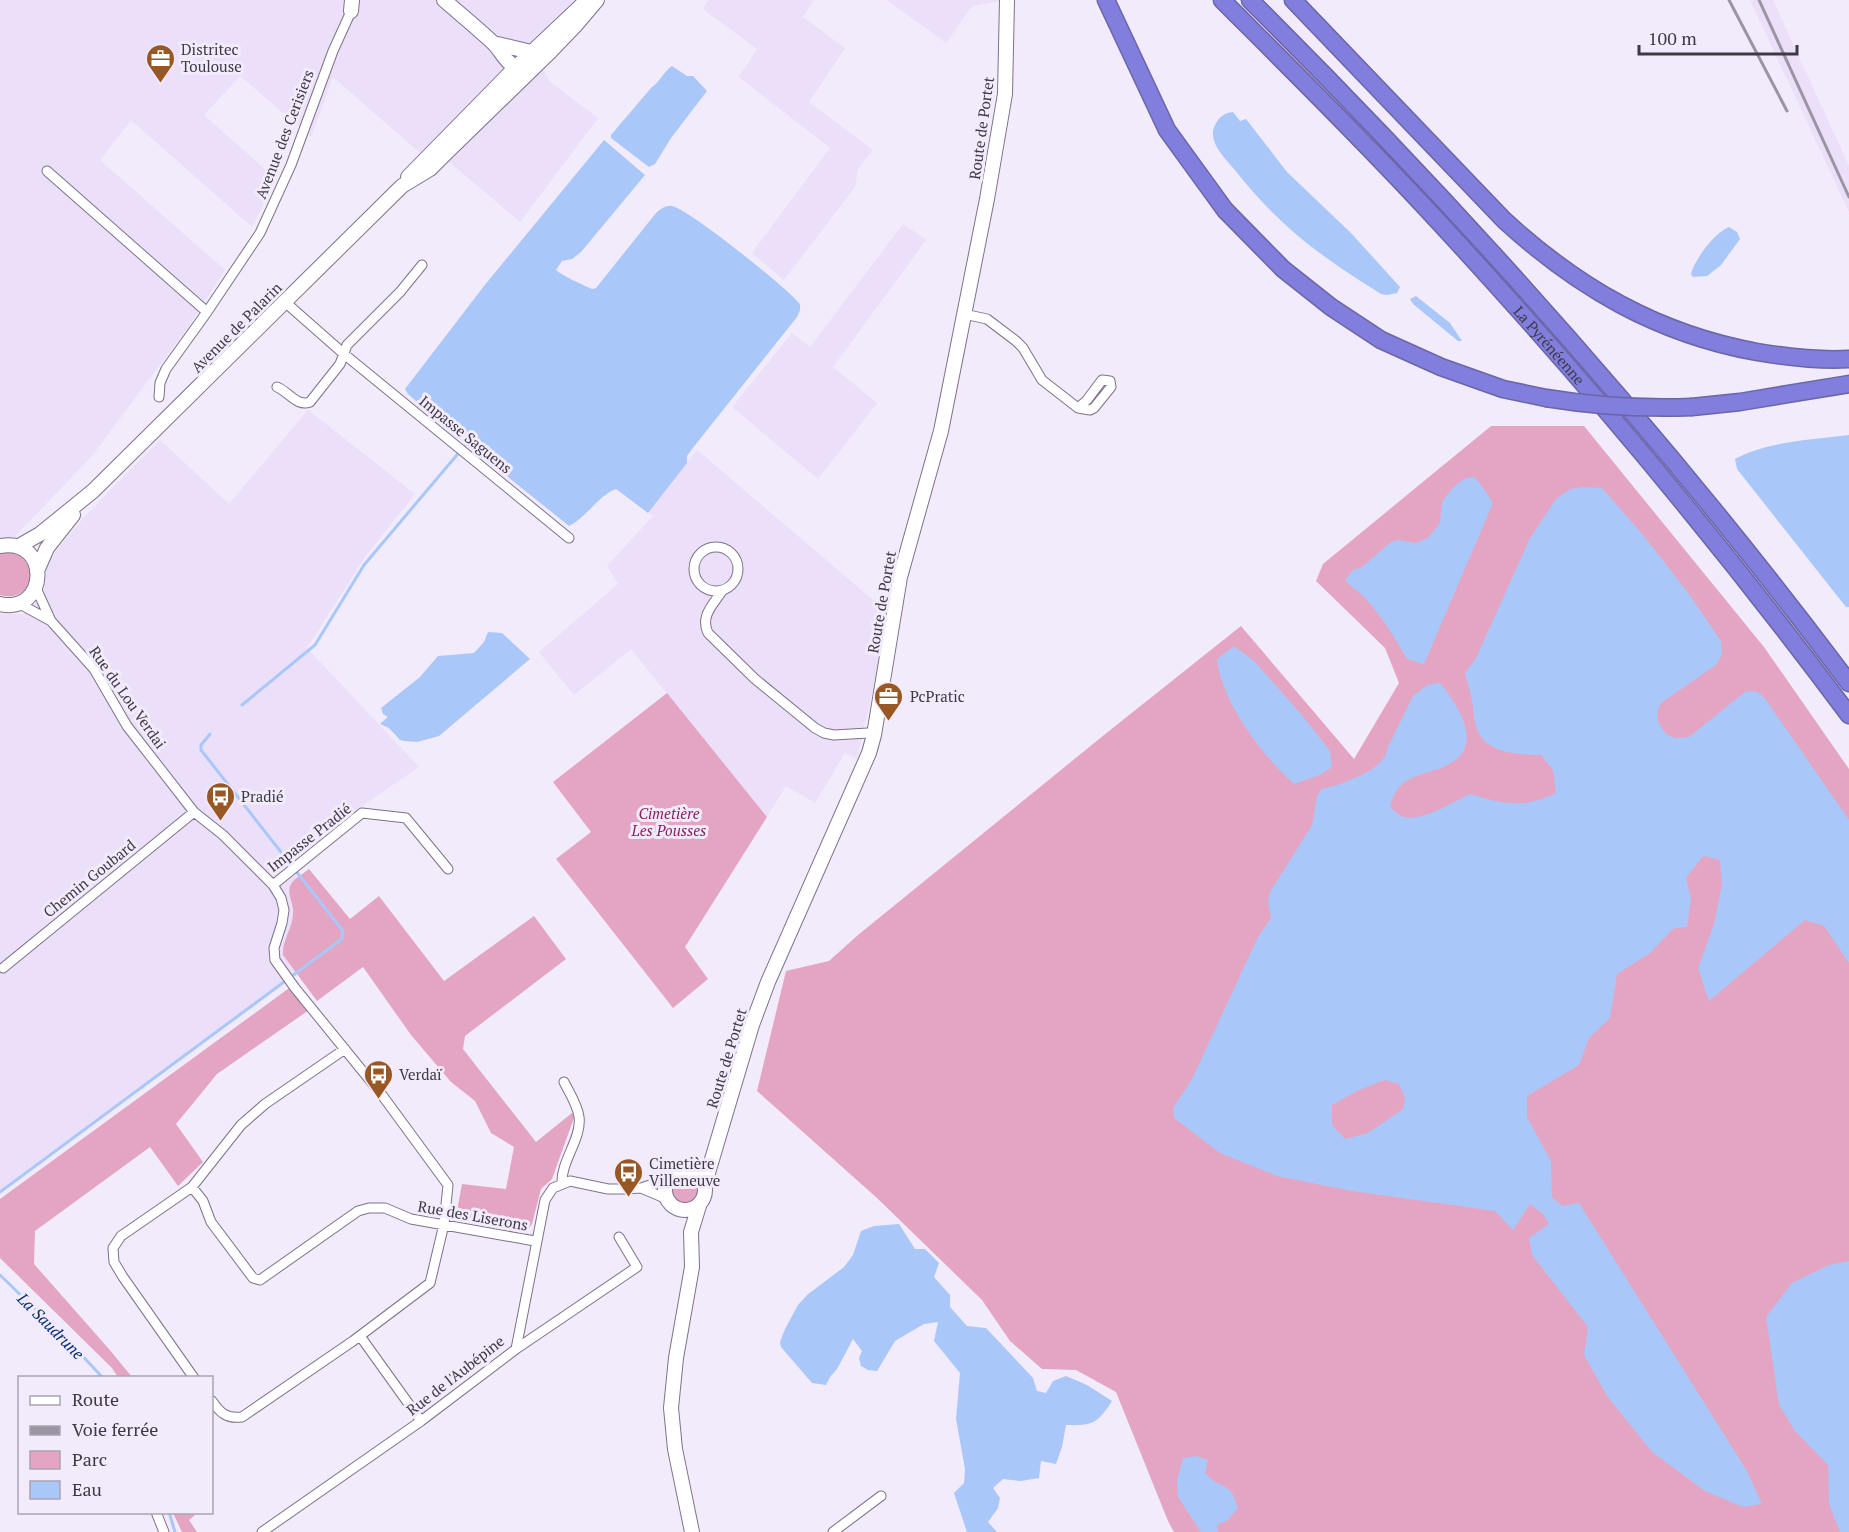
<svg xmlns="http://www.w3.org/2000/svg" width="1849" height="1532" font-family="'PT Serif',serif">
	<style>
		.built { fill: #ebdffa }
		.green { fill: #e4a5c3 }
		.water { fill: #aac7f9; fill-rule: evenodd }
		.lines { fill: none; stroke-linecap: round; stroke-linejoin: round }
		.stream { stroke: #aac7f9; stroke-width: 3 }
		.street-casing { stroke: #7d728a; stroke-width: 11 }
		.secondary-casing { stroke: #7d728a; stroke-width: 16 }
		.highway-casing { stroke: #6a66a7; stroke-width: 19 }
		.street { stroke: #fff; stroke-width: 9 }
		.secondary { stroke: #fff; stroke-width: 14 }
		.highway { stroke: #817edd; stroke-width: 16 }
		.rail { stroke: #9b95a3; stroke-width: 3 }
		.highway-bridge-casing { stroke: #6a66a7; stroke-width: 19; stroke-linecap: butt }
		.highway-bridge { stroke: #817edd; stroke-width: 16 }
		.labels { text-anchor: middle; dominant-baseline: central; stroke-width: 6; stroke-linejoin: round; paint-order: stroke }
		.poi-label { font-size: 15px; fill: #3e3944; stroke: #f2ebfb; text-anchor: start }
		.street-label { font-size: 15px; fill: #3e3944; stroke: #f2ebfb }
		.park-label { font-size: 15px; font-style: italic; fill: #8d1f60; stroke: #f2ebfb }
		.water-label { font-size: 16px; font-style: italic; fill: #052c71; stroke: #f2ebfb }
	</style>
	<rect width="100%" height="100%" fill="#f2ebfb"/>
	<path class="built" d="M 0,0 L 574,0 L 530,42 L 550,82 L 598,118 L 520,222 L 449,162 L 420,153 L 333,77 L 311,137 L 240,76 L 204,115 L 276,179 L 252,227 L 131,120 L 100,160 L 225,270 L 186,330 L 91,457 L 0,552 Z
		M 708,0 L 814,0 L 803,17 L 845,48 L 809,102 L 873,150 L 858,169 L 855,187 L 784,280 L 752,253 L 830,148 L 739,77 L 757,49 L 703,9 Z
		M 887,0 L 1001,0 L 1001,1 L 972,6 L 946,43 Z
		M 1750,0 L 1773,0 L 1849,166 L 1849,212 Z
		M 903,224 L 926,240 L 833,367 L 877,403 L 818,479 L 732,407 L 792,333 L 810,347 Z
		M 308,410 L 415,494 L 365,557 L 307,648 L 419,767 L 286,858 L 344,940 L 0,1192 L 0,614 L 23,614 L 43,596 L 47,563 L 79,523 L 123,477 L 160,440 L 229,504 Z
		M 697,450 L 885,610 L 877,671 L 857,759 L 845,753 L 815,803 L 786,786 L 767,817 L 631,649 L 574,695 L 539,652 L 618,584 L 607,566 L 653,516 L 648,512 Z"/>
	<path class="green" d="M 1491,426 L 1584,426 L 1764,647 L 1849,769 L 1849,1532 L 1174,1532 L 1168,1521 L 1116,1392 L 1076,1370 L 1042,1369 L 1010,1341 L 982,1300 L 877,1198 L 757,1091 L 786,971 L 829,961 L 858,935 L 1104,735 L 1241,626 L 1354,759 L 1399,683 L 1385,648 L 1316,581 L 1323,564 Z
		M 10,550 C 14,552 21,553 24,556 C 43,573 25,603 0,595 L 0,552 Z
		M 667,693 L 767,817 L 685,947 L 708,979 L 673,1008 L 556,859 L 591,832 L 553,782 Z
		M 309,869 L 350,919 L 379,896 L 444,981 L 534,916 L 566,959 L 465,1036 L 463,1049 L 536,1142 L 572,1113 L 575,1115 L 552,1179 L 541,1189 L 532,1224 L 527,1231 L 462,1218 L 457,1211 L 462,1184 L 506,1189 L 514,1147 L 491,1133 L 475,1101 L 451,1082 L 411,1035 L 363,967 L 317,1001 L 283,955 C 282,940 293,928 293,913 C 294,904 286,893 291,884 C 294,879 304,873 309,869 Z
		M 292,986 L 309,1010 L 217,1074 L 176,1124 L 203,1162 L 178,1186 L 150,1147 L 35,1231 L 34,1264 L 109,1349 L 132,1377 L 118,1377 L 112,1368 L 0,1258 L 0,1199 Z
		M671 1191a15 15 0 1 1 30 0a15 15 0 1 1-30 0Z
		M 173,1513 L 193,1513 L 195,1515 L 189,1520 L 197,1532 L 182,1532 Z"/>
	<path class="water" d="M 672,66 L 687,76 L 693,76 L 707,91 L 671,138 L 655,164 L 649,167 L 611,138 L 611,135 L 651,88 C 660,82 663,72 672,66 Z
		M 1233,112 L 1240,121 L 1246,119 L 1287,172 L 1351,233 L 1400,287 L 1397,293 L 1387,295 L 1381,294 C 1320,256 1279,226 1234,169 C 1224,157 1207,141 1215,125 C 1219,117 1224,113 1233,112 Z
		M 604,140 L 645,175 L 581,252 L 572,259 L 562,261 L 556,270 C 561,275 583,285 592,289 L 596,288 L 656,213 C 661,209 666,205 672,206 C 687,208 786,287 798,302 C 801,305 800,306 800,310 L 797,317 L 692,449 L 687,456 L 687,463 L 648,513 L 616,489 C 599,495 587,517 569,526 L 492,464 L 471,443 L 462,440 L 456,431 L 417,402 L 408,394 L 405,389 L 484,286 Z
		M 1729,227 L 1737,232 L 1740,239 L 1721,265 L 1707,276 L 1693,277 L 1691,274 C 1695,259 1715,232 1729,227 Z
		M 1416,296 L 1450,323 L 1462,341 L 1458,341 L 1413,304 L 1410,299 Z
		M 1849,435 L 1849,607 L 1846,607 L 1737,469 L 1735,459 C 1768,441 1812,440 1849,435 Z
		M 1474,477 L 1482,486 L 1493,503 L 1424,664 L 1407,659 C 1395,638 1383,618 1366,599 C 1360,592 1352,588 1345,580 L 1353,570 L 1362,567 L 1391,542 L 1397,540 L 1416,543 L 1428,538 L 1440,523 L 1442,502 C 1450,491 1460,477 1474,477 Z
		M 1584,487 L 1602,488 L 1643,535 L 1686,590 L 1721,641 L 1722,654 L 1716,665 L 1661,703 L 1657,713 L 1658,722 L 1666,734 L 1675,738 L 1689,737 L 1745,692 L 1755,691 L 1764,697 L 1849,820 L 1849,963 L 1824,926 L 1805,920 L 1709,1001 L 1698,968 L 1714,924 L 1722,885 L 1720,860 L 1703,856 L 1686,878 L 1691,899 L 1687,927 L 1674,928 L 1650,953 L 1617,974 L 1610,1018 L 1589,1038 L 1579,1065 L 1527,1096 L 1527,1117 L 1551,1161 L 1552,1197 L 1562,1206 L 1579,1203 L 1747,1471 L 1762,1504 L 1743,1507 L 1705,1491 L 1652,1452 L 1607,1396 L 1584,1355 L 1588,1327 L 1532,1255 L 1529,1238 L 1549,1224 L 1543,1214 L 1530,1204 L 1513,1230 L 1495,1211 L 1352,1191 L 1277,1176 L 1220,1153 L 1174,1118 L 1173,1108 L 1192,1079 L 1258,937 L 1271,918 L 1268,901 L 1270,892 L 1312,825 L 1317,796 L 1322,789 C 1340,785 1386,770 1387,749 L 1413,696 L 1427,685 L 1440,683 C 1456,703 1485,743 1451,763 C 1426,778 1400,770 1390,806 C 1393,809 1397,814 1401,816 C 1419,824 1453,802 1470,794 C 1503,804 1523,809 1556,793 L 1553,770 L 1541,755 C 1515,754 1482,754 1475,723 C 1473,716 1474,708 1472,700 C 1470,691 1467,682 1465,673 L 1476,658 L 1530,538 L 1556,499 L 1570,489 ZM 1385,1080 L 1399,1084 L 1405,1098 L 1403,1109 L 1368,1133 L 1345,1139 L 1332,1125 L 1332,1105 L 1359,1090 Z
		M 488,632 L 502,633 L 530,659 L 439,736 L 417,742 L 404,741 L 400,740 L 389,728 L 380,724 L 388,717 L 383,714 L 381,708 L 420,677 L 438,656 L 474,653 L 484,642 Z
		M 1234,646 L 1254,661 L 1301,714 L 1330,751 L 1332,767 L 1320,775 L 1294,784 C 1262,755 1222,703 1217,659 Z
		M 899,1224 L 915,1249 L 925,1249 L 939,1263 L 934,1277 L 950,1295 L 950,1307 L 967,1326 L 986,1328 L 1033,1378 L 1037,1391 L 1046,1393 L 1053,1381 L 1066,1376 L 1087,1385 L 1112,1401 C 1098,1423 1093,1426 1066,1425 L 1062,1447 L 1056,1464 L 1041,1461 L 1039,1478 L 1021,1481 L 1003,1479 L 993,1488 L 1000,1498 L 998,1508 L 988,1522 L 997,1532 L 967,1532 L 954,1493 L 964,1483 L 965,1469 L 956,1419 L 960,1373 L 934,1341 L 938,1322 L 924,1324 L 895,1341 L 877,1371 L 868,1370 L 861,1366 L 859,1358 L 862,1351 L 853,1339 L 837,1369 L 830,1377 L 826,1385 L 812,1383 L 781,1347 L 780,1342 L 785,1329 L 798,1305 L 807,1295 L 844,1267 L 853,1255 L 861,1231 L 874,1226 Z
		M 1849,1261 L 1849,1532 L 1840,1532 L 1829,1504 L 1828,1465 L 1795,1431 L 1779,1405 L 1766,1317 L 1792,1283 L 1829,1265 Z
		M 1196,1456 L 1208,1460 L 1205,1473 C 1221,1491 1230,1479 1238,1508 L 1228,1520 L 1217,1525 L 1218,1532 L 1201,1532 L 1178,1497 L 1177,1480 L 1183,1458 Z"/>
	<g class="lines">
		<path class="stream" d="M 242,705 L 315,645 L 364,565 L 467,443
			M 0,1192 L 342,939 L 343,931 L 201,750 L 201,745 L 210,734
			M 0,1275 L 78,1351 L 103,1378
			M 169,1512 L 175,1532"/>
		<defs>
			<path id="street" d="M 47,171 L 207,312
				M 285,302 L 344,354 L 569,538
				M 964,314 L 987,319 L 1016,341 L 1023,348 L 1042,380 L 1078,408 L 1090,410 L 1094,408 L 1111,387 L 1110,381 L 1102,380 L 1087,400 L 1078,408
				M 277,387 C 289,392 297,407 310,402 L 340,364 L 347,345 L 400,292 L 422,265
				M 159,397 L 160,383 L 166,369 L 207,312 L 260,233 L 291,165 L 333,51 L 353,7
				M694 569a22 22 0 1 1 44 0a22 22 0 1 1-44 0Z
				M 36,588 L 51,621 L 94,669 L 127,726 L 194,812 L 223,835 L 273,885 L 281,898 L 284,910 L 282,923 L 274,948 L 275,960 L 295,988 L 382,1095 L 448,1185 L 444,1224 L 430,1283 L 353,1341 L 242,1417 C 227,1419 220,1413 212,1401
				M 722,591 C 713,605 700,616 708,633 L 755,679 L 815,728 L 824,733 L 834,735 L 868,733 L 874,735
				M 18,603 L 51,621
				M 273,885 L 362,813 L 406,818 L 448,869
				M 3,968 L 194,812
				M 562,1183 C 561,1161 582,1138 579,1117 C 578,1106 569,1092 564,1082
				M 192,1187 L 203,1201 L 211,1222 L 253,1278 L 260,1280 L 358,1211 L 369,1208 L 385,1208 L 411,1219 L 535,1241
				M 641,1188 L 667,1199
				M 360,1336 L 421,1421
				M 516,1349 L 637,1267 L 619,1237
				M 194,1378 L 123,1277 L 114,1262 L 113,1248 L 121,1236 L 192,1187 L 241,1125 L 265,1104 L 345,1049
				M 156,1512 L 164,1532
				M 262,1532 L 421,1421 L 516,1349 L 545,1200 L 553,1188 L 570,1181 L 608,1189 L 626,1189 L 641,1188 L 668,1179
				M 833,1532 L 881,1496"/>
			<path id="secondary" d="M 444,0 C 459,13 475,26 490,40 C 504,52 503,64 524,70
				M 351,11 L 352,0
				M 493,43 L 531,52
				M 408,177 L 515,68 L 587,0
				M 0,546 C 52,537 48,615 0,604
				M 19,546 L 40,534 L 93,491 L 402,186 L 430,169 L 445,154 L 550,52 L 575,26 L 597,0
				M 37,571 L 47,548 L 73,515
				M665 1190a20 20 0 1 1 40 0a20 20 0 1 1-40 0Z
				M 705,1183 L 752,1025 L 768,982 L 869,753 L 874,735 L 900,577 L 941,431 L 987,199 L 1005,94 L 1007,0
				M 692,1532 L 675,1449 L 671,1408 L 676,1358 L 692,1267 L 691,1232 L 699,1206"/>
			<g id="highway">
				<path d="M 1106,0 L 1167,130 L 1225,210 L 1283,269 L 1331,307 L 1381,340 L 1441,367 L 1503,389 L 1546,398"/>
				<path id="s1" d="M 1222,0 C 1290,68 1358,135 1423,205 C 1574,367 1717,538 1849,715"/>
				<path d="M 1250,0 C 1465,214 1667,440 1849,683"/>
				<path d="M 1293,0 L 1504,220 C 1578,288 1658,334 1757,352 C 1787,357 1819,361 1849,359"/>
				<path d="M 1692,407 L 1740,402 L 1849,384"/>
			</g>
		</defs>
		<use href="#street" class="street-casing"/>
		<use href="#secondary" class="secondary-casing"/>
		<use href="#highway" class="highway-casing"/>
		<use href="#street" class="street"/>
		<use href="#secondary" class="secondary"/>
		<use href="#highway" class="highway"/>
		<path class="rail" d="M 1729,0 L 1787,111
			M 1759,0 L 1849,197"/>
		<defs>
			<path id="highway-bridge" d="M 1546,398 C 1595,406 1642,409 1692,407"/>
		</defs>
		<use href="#highway-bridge" class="highway-bridge-casing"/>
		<use href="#highway-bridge" class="highway-bridge"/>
	</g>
	<defs>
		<symbol id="office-pin" viewBox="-11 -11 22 30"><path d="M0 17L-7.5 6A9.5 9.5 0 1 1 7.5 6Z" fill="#995723" stroke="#f2ebfb"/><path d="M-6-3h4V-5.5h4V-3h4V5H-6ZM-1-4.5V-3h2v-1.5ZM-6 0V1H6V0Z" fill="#fff"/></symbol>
		<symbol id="bus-pin" viewBox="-11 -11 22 30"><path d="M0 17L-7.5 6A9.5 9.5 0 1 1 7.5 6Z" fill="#995723" stroke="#f2ebfb"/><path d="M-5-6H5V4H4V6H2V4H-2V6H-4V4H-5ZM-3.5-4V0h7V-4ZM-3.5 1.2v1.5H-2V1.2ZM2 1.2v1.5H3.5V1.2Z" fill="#fff"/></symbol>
	</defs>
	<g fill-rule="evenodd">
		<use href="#office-pin" x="144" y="42" width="33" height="45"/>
		<use href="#office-pin" x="872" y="680" width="33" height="45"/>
		<use href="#bus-pin" x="204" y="780" width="33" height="45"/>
		<use href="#bus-pin" x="362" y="1058" width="33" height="45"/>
		<use href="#bus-pin" x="612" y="1156" width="33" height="45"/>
	</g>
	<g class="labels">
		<g class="poi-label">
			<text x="181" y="49">Distritec<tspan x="181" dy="17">Toulouse</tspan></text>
			<text x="910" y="696">PcPratic</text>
			<text x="241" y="796">Pradié</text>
			<text x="399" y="1074">Verdaï</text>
			<text x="649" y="1163">Cimetière<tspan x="649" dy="17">Villeneuve</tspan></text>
		</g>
		<g class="street-label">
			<text transform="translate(981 128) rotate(-82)">Route de Portet</text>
			<text transform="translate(284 134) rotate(-69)">Avenue des Cerisiers</text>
			<text transform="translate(236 327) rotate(-45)">Avenue de Palarin</text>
			<text stroke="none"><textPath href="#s1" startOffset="476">La Pyrénéenne</textPath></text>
			<text transform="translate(466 434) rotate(39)">Impasse Saguens</text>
			<text transform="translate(881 602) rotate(-80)">Route de Portet</text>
			<text transform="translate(128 697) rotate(55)">Rue du Lou Verdai</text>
			<text transform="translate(309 837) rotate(-38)">Impasse Pradié</text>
			<text transform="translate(89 878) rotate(-39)">Chemin Goubard</text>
			<text transform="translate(726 1058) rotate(-73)">Route de Portet</text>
			<text transform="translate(473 1215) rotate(10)">Rue des Liserons</text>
			<text transform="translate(455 1375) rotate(-38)">Rue de l'Aubépine</text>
		</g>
		<g class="park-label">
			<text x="669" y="813">Cimetière<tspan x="669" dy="17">Les Pousses</tspan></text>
		</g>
		<g class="water-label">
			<text transform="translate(51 1326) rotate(45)">La Saudrune</text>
		</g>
	</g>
	<rect x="18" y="1376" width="195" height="138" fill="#f2ebfb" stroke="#aaa4b2" stroke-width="1.5"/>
	<rect x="30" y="1396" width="30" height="9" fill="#ffffff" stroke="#aaa4b2" stroke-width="1.5"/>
	<text x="72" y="1406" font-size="18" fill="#3e3944">Route</text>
	<rect x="30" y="1426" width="30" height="9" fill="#9b95a3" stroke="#aaa4b2" stroke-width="1.5"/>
	<text x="72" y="1436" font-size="18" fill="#3e3944">Voie ferrée</text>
	<rect x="30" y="1451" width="30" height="18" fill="#e4a5c3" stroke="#aaa4b2" stroke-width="1.5"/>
	<text x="72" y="1466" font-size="18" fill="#3e3944">Parc</text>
	<rect x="30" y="1481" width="30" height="18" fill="#aac7f9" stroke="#aaa4b2" stroke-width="1.5"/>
	<text x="72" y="1496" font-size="18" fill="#3e3944">Eau</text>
	<path d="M1639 45v9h158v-9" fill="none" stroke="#3e3944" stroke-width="3"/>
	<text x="1648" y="45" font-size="18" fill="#3e3944" stroke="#f2ebfb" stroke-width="4.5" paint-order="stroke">100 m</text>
</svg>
